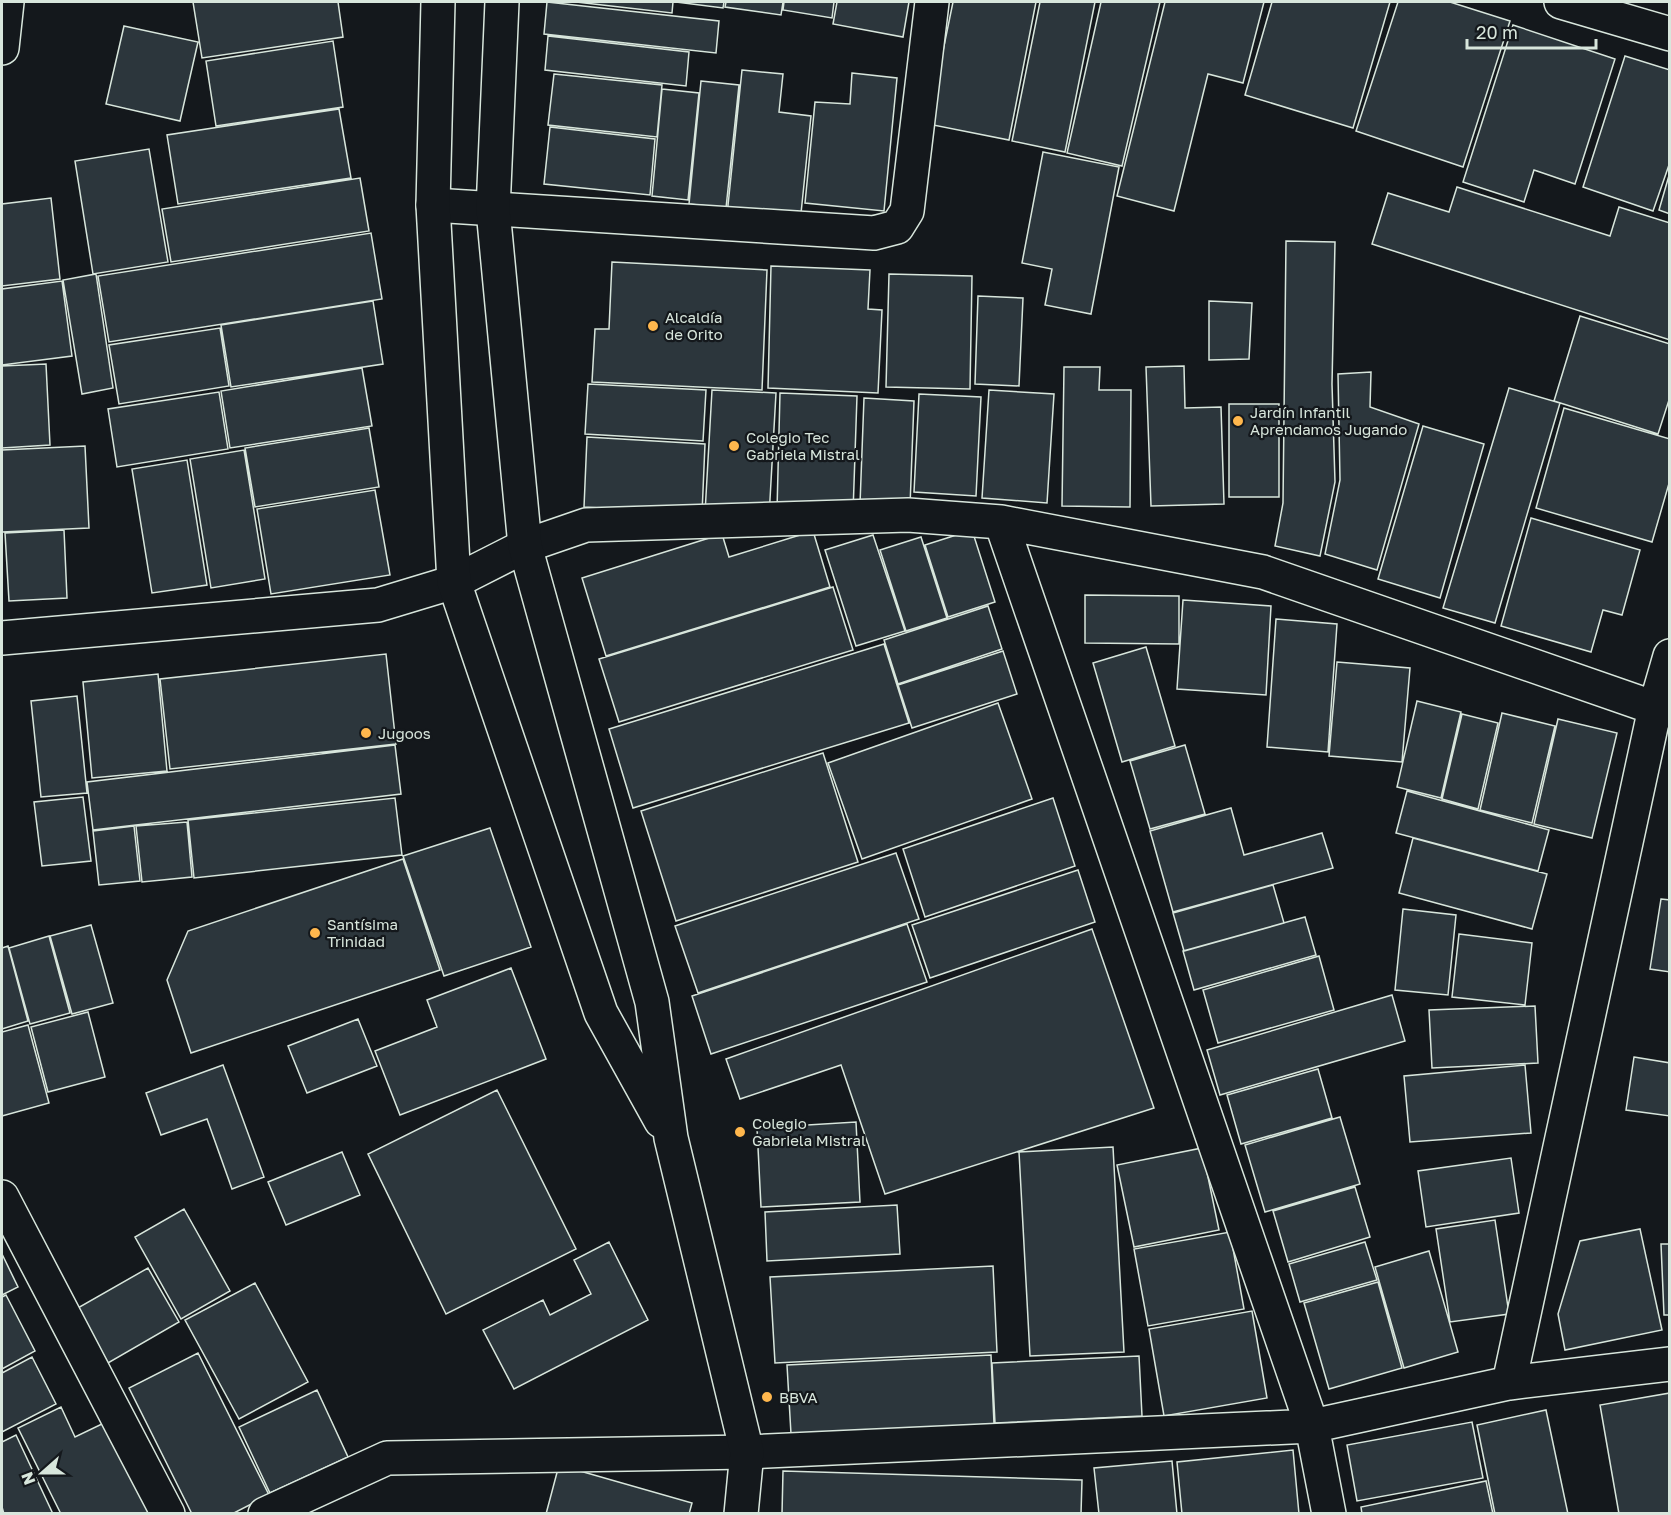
<svg xmlns="http://www.w3.org/2000/svg" width="1671" height="1515" font-family="'Golos Text',sans-serif">
	<style>
		.building { fill: #2c363c; stroke: #d8e6dc; stroke-width: 1.5 }
		.lines { fill: none; stroke-linecap: round; stroke-linejoin: round }
		.minor-casing { stroke: #d8e6dc; stroke-width: 36 }
		.secondary-casing { stroke: #d8e6dc; stroke-width: 36 }
		.minor { stroke: #14181c; stroke-width: 33 }
		.secondary { stroke: #14181c; stroke-width: 33 }
		.poi-dot { fill: #ffb74d; stroke: #14181c; stroke-width: 2 }
		.labels { text-anchor: middle; dominant-baseline: central; stroke-width: 4.5; stroke-linejoin: round; paint-order: stroke }
		.poi-label { font-size: 15px; fill: #d8e6dc; stroke: #14181c; text-anchor: start }
	</style>
	<rect width="100%" height="100%" fill="#14181c"/>
	<path class="building" d="M 193,2 L 338,2 L 343,37 L 202,58 Z
		M 547,2 L 719,21 L 716,53 L 544,34 Z
		M 576,2 L 673,2 L 672,13 Z
		M 676,2 L 724,2 L 723,8 Z
		M 726,2 L 783,2 L 781,15 L 725,7 Z
		M 784,2 L 834,2 L 832,18 L 783,10 Z
		M 837,2 L 909,2 L 903,37 L 833,24 Z
		M 953,2 L 1036,2 L 1009,140 L 928,124 Z
		M 1040,2 L 1095,2 L 1065,152 L 1012,141 Z
		M 1101,2 L 1160,2 L 1122,166 L 1067,153 Z
		M 1165,2 L 1264,2 L 1243,83 L 1208,74 L 1174,211 L 1117,196 Z
		M 1272,2 L 1390,2 L 1353,128 L 1245,95 Z
		M 1398,2 L 1450,2 L 1510,21 L 1463,167 L 1356,131 Z
		M 1513,25 L 1615,59 L 1575,184 L 1534,170 L 1524,202 L 1463,182 Z
		M 124,26 L 198,42 L 180,121 L 106,104 Z
		M 548,36 L 689,52 L 686,86 L 545,70 Z
		M 333,41 L 343,107 L 216,126 L 206,61 Z
		M 1625,56 L 1670,70 L 1670,162 L 1653,211 L 1583,187 Z
		M 742,70 L 783,74 L 779,112 L 811,116 L 800,223 L 727,215 Z
		M 852,73 L 897,78 L 884,211 L 805,203 L 815,102 L 850,104 Z
		M 554,74 L 662,85 L 657,137 L 548,125 Z
		M 701,81 L 739,85 L 726,208 L 689,204 Z
		M 662,89 L 699,93 L 688,200 L 652,196 Z
		M 339,109 L 351,178 L 178,204 L 167,135 Z
		M 550,127 L 655,139 L 650,195 L 544,184 Z
		M 149,149 L 168,262 L 93,274 L 75,161 Z
		M 1043,152 L 1119,167 L 1091,314 L 1045,305 L 1052,269 L 1022,263 Z
		M 1670,172 L 1670,214 L 1659,210 Z
		M 360,178 L 369,231 L 171,262 L 162,209 Z
		M 1457,187 L 1610,236 L 1619,207 L 1670,223 L 1670,340 L 1372,244 L 1388,193 L 1449,212 Z
		M 51,198 L 60,279 L 2,286 L 2,204 Z
		M 371,233 L 382,299 L 109,342 L 98,276 Z
		M 1286,241 L 1335,242 L 1332,384 L 1335,482 L 1320,556 L 1275,546 L 1283,503 Z
		M 612,262 L 767,270 L 762,390 L 592,382 L 595,329 L 609,329 Z
		M 771,266 L 870,270 L 868,309 L 882,310 L 878,393 L 768,388 Z
		M 96,274 L 113,388 L 82,394 L 63,280 Z
		M 889,274 L 972,276 L 970,389 L 886,387 Z
		M 62,281 L 72,356 L 2,365 L 2,289 Z
		M 978,296 L 1023,298 L 1019,386 L 975,384 Z
		M 373,301 L 383,364 L 231,387 L 221,325 Z
		M 1209,301 L 1252,303 L 1249,359 L 1209,360 Z
		M 1580,316 L 1670,344 L 1670,397 L 1658,434 L 1554,401 Z
		M 220,328 L 229,386 L 119,404 L 109,345 Z
		M 46,364 L 50,445 L 2,448 L 2,366 Z
		M 1184,366 L 1185,408 L 1221,407 L 1224,504 L 1151,506 L 1146,367 Z
		M 1064,367 L 1100,367 L 1099,390 L 1131,390 L 1130,507 L 1062,506 Z
		M 362,368 L 372,426 L 230,448 L 221,391 Z
		M 1371,372 L 1370,407 L 1419,424 L 1377,570 L 1325,554 L 1340,480 L 1338,374 Z
		M 588,384 L 706,390 L 703,441 L 585,434 Z
		M 1509,388 L 1560,403 L 1495,623 L 1443,608 Z
		M 712,390 L 776,393 L 769,517 L 705,513 Z
		M 989,390 L 1054,394 L 1047,503 L 982,498 Z
		M 219,392 L 228,449 L 117,467 L 108,409 Z
		M 780,393 L 857,396 L 853,513 L 777,510 Z
		M 919,394 L 981,397 L 976,496 L 914,492 Z
		M 864,398 L 914,401 L 910,506 L 860,504 Z
		M 1229,404 L 1279,404 L 1279,497 L 1229,497 Z
		M 1564,408 L 1670,439 L 1670,480 L 1652,542 L 1536,508 Z
		M 1423,426 L 1484,444 L 1440,598 L 1378,579 Z
		M 369,428 L 379,487 L 255,507 L 245,448 Z
		M 587,437 L 705,444 L 702,514 L 584,507 Z
		M 85,446 L 89,528 L 2,532 L 2,450 Z
		M 244,450 L 265,579 L 211,588 L 190,459 Z
		M 187,460 L 207,585 L 152,593 L 132,469 Z
		M 375,490 L 390,575 L 271,594 L 257,509 Z
		M 1531,518 L 1640,550 L 1622,615 L 1603,610 L 1591,652 L 1501,626 Z
		M 64,530 L 67,598 L 9,601 L 5,533 Z
		M 972,530 L 995,602 L 948,617 L 925,545 Z
		M 813,531 L 830,587 L 606,656 L 582,578 L 722,534 L 729,557 Z
		M 873,535 L 905,631 L 856,646 L 825,550 Z
		M 921,537 L 947,618 L 906,631 L 880,550 Z
		M 833,587 L 853,650 L 619,722 L 599,659 Z
		M 1085,595 L 1179,596 L 1179,644 L 1085,643 Z
		M 1183,600 L 1271,606 L 1266,695 L 1177,689 Z
		M 988,606 L 1002,649 L 898,684 L 884,640 Z
		M 1276,619 L 1337,624 L 1328,752 L 1267,747 Z
		M 884,644 L 909,723 L 633,808 L 609,729 Z
		M 1146,647 L 1175,746 L 1122,762 L 1093,663 Z
		M 1003,651 L 1017,694 L 912,728 L 898,685 Z
		M 386,654 L 396,744 L 170,769 L 160,679 Z
		M 1337,662 L 1410,668 L 1402,762 L 1329,756 Z
		M 158,674 L 167,771 L 92,778 L 83,682 Z
		M 77,696 L 87,793 L 41,797 L 31,701 Z
		M 1417,701 L 1461,712 L 1441,798 L 1397,787 Z
		M 998,703 L 1032,799 L 862,859 L 828,763 Z
		M 1502,713 L 1555,726 L 1532,823 L 1480,810 Z
		M 1462,714 L 1498,723 L 1478,809 L 1442,799 Z
		M 1558,719 L 1617,733 L 1592,838 L 1534,824 Z
		M 395,745 L 401,794 L 93,830 L 87,782 Z
		M 1185,745 L 1205,814 L 1150,829 L 1130,761 Z
		M 823,753 L 858,862 L 676,921 L 641,811 Z
		M 1407,791 L 1549,830 L 1538,871 L 1396,833 Z
		M 83,797 L 91,861 L 42,866 L 34,802 Z
		M 395,798 L 402,855 L 194,878 L 188,820 Z
		M 1053,798 L 1075,866 L 925,917 L 903,849 Z
		M 1231,808 L 1244,855 L 1322,833 L 1333,868 L 1173,912 L 1150,831 Z
		M 187,822 L 192,877 L 142,882 L 136,826 Z
		M 134,826 L 140,881 L 99,885 L 93,831 Z
		M 490,828 L 531,947 L 444,976 L 403,856 Z
		M 1413,838 L 1547,874 L 1532,929 L 1399,893 Z
		M 896,853 L 919,919 L 698,993 L 675,926 Z
		M 403,859 L 440,970 L 191,1053 L 167,980 L 188,931 Z
		M 1078,870 L 1095,922 L 930,978 L 912,925 Z
		M 1273,885 L 1284,923 L 1184,951 L 1173,913 Z
		M 1661,899 L 1670,900 L 1670,972 L 1650,969 Z
		M 1403,909 L 1456,915 L 1448,995 L 1395,990 Z
		M 1305,917 L 1316,955 L 1194,990 L 1183,951 Z
		M 907,924 L 927,982 L 711,1054 L 692,996 Z
		M 91,925 L 113,1003 L 72,1014 L 50,936 Z
		M 1092,929 L 1154,1108 L 885,1194 L 841,1065 L 740,1099 L 726,1059 Z
		M 1459,934 L 1532,943 L 1525,1005 L 1452,997 Z
		M 49,936 L 70,1013 L 30,1024 L 9,948 Z
		M 8,946 L 28,1021 L 2,1029 L 2,948 Z
		M 1319,956 L 1334,1010 L 1218,1043 L 1203,990 Z
		M 511,968 L 546,1059 L 400,1115 L 375,1051 L 437,1027 L 427,1000 Z
		M 1392,995 L 1405,1041 L 1220,1095 L 1207,1050 Z
		M 1535,1006 L 1538,1063 L 1432,1068 L 1429,1010 Z
		M 88,1012 L 105,1077 L 48,1092 L 31,1027 Z
		M 358,1019 L 377,1066 L 307,1093 L 288,1046 Z
		M 28,1025 L 49,1103 L 2,1116 L 2,1032 Z
		M 1634,1057 L 1670,1063 L 1670,1116 L 1626,1110 Z
		M 223,1065 L 264,1177 L 232,1189 L 207,1119 L 161,1135 L 146,1093 Z
		M 1525,1065 L 1531,1133 L 1410,1142 L 1404,1076 Z
		M 1318,1069 L 1332,1118 L 1241,1144 L 1227,1095 Z
		M 497,1090 L 576,1249 L 446,1314 L 368,1154 Z
		M 1340,1117 L 1360,1184 L 1265,1212 L 1245,1145 Z
		M 856,1122 L 860,1202 L 761,1207 L 757,1128 Z
		M 1113,1147 L 1124,1352 L 1030,1356 L 1019,1152 Z
		M 1202,1148 L 1219,1230 L 1134,1247 L 1117,1165 Z
		M 342,1152 L 360,1195 L 286,1225 L 268,1182 Z
		M 1511,1158 L 1519,1213 L 1426,1227 L 1418,1171 Z
		M 1355,1187 L 1370,1237 L 1288,1262 L 1273,1211 Z
		M 897,1205 L 900,1254 L 767,1261 L 765,1212 Z
		M 184,1209 L 230,1291 L 181,1319 L 135,1237 Z
		M 1495,1220 L 1509,1314 L 1450,1322 L 1436,1229 Z
		M 1640,1229 L 1662,1330 L 1565,1350 L 1558,1314 L 1580,1241 Z
		M 1230,1232 L 1244,1309 L 1148,1326 L 1134,1249 Z
		M 609,1242 L 648,1320 L 514,1389 L 483,1330 L 543,1300 L 550,1315 L 591,1294 L 574,1260 Z
		M 1365,1242 L 1377,1280 L 1300,1302 L 1289,1264 Z
		M 1661,1244 L 1670,1244 L 1670,1315 L 1664,1315 Z
		M 1429,1251 L 1458,1352 L 1404,1368 L 1375,1267 Z
		M 2,1254 L 18,1287 L 2,1295 Z
		M 993,1266 L 997,1352 L 775,1363 L 770,1277 Z
		M 148,1268 L 179,1322 L 108,1363 L 76,1309 Z
		M 1378,1282 L 1402,1368 L 1329,1389 L 1304,1303 Z
		M 255,1283 L 308,1382 L 239,1419 L 185,1320 Z
		M 6,1295 L 35,1351 L 2,1369 L 2,1297 Z
		M 1252,1311 L 1267,1398 L 1164,1416 L 1149,1329 Z
		M 198,1353 L 269,1495 L 232,1514 L 192,1514 L 129,1388 Z
		M 991,1355 L 994,1424 L 791,1434 L 787,1365 Z
		M 1139,1356 L 1142,1416 L 995,1423 L 992,1363 Z
		M 32,1357 L 56,1404 L 2,1432 L 2,1373 Z
		M 317,1390 L 348,1457 L 270,1493 L 239,1427 Z
		M 1670,1393 L 1670,1514 L 1619,1514 L 1600,1405 Z
		M 61,1407 L 75,1437 L 106,1422 L 151,1514 L 61,1514 L 18,1428 Z
		M 1546,1410 L 1568,1514 L 1495,1514 L 1477,1425 Z
		M 1472,1422 L 1483,1478 L 1357,1501 L 1347,1445 Z
		M 16,1435 L 53,1514 L 4,1514 L 2,1507 L 2,1442 Z
		M 1293,1450 L 1299,1514 L 1182,1514 L 1177,1462 Z
		M 1172,1461 L 1177,1514 L 1099,1514 L 1094,1468 Z
		M 559,1465 L 692,1503 L 689,1514 L 546,1514 Z
		M 783,1471 L 1082,1480 L 1081,1514 L 782,1514 Z
		M 1486,1481 L 1493,1514 L 1362,1514 L 1361,1507 Z"/>
	<g class="lines">
		<defs>
			<path id="minor" d="M 1561,2 L 1670,34
				M 2,48 L 7,2
				M 433,205 L 874,233 L 897,227 L 907,211 L 932,2
				M 1001,522 L 1312,1426 L 1329,1514
				M 2,638 L 378,605 L 454,582 L 525,546 L 586,525 L 908,515 L 1001,522 L 1263,572 L 1655,708 L 1670,711
				M 2,1197 L 168,1514
				M 1509,1383 L 1655,708 L 1670,656
				M 265,1514 L 387,1458 L 747,1452 L 1312,1426 L 1509,1383 L 1670,1364"/>
			<path id="secondary" d="M 438,2 L 433,205 L 454,582 L 601,1013 L 661,1121
				M 502,2 L 493,210 L 525,546 L 652,1002 L 671,1138 L 747,1452 L 741,1514"/>
		</defs>
		<use href="#minor" class="minor-casing"/>
		<use href="#secondary" class="secondary-casing"/>
		<use href="#minor" class="minor"/>
		<use href="#secondary" class="secondary"/>
	</g>
	<g class="poi-dot">
		<circle cx="653" cy="326" r="6"/>
		<circle cx="1238" cy="421" r="6"/>
		<circle cx="734" cy="446" r="6"/>
		<circle cx="366" cy="733" r="6"/>
		<circle cx="315" cy="933" r="6"/>
		<circle cx="740" cy="1132" r="6"/>
		<circle cx="767" cy="1397" r="6"/>
	</g>
	<g class="labels">
		<g class="poi-label">
			<text x="665" y="317">Alcaldía<tspan x="665" dy="17">de Orito</tspan></text>
			<text x="1250" y="412">Jardín Infantil<tspan x="1250" dy="17">Aprendamos Jugando</tspan></text>
			<text x="746" y="437">Colegio Tec<tspan x="746" dy="17">Gabriela Mistral</tspan></text>
			<text x="378" y="733">Jugoos</text>
			<text x="327" y="924">Santísima<tspan x="327" dy="17">Trinidad</tspan></text>
			<text x="752" y="1123">Colegio<tspan x="752" dy="17">Gabriela Mistral</tspan></text>
			<text x="779" y="1397">BBVA</text>
		</g>
	</g>
	<rect width="1671" height="1515" fill="none" stroke="#d8e6dc" stroke-width="6"/>
	<g transform="translate(42 1473) rotate(249)" stroke="#14181c" stroke-width="4.5" paint-order="stroke">
	<path d="M0-4.5L10 22L0 15L-10 22Z" fill="#d8e6dc"/>
	<text y="-9" font-size="16" font-weight="bold" text-anchor="middle" fill="#d8e6dc">N</text>
	</g>
	<path d="M1467 39v9h129v-9" fill="none" stroke="#d8e6dc" stroke-width="3"/>
	<text x="1476" y="39" font-size="18" fill="#d8e6dc" stroke="#14181c" stroke-width="4.5" paint-order="stroke">20 m</text>
</svg>
